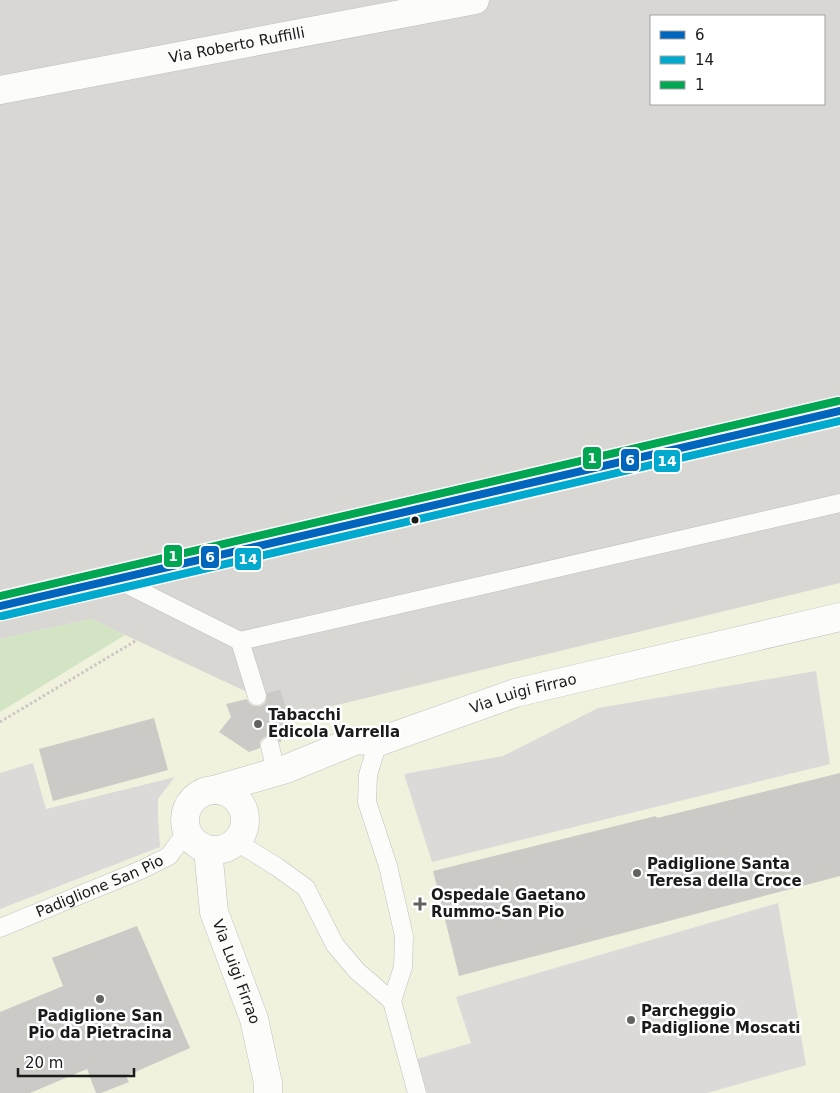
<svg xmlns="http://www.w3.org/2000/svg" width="840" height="1093" font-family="'DejaVu Sans',sans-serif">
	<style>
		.residential { fill: #d8d7d4; fill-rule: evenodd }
		.education { fill: #f1f2de }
		.grass { fill: #d3e4c4 }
		.parking { fill: #dbdad8 }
		.building { fill: #cbcac6 }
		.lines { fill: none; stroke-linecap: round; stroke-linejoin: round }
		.lane-casing { stroke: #c0bfbd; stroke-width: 19 }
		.street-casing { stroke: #c0bfbd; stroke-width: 29 }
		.path { stroke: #cfc5c2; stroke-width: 3; stroke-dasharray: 2.5 2.5; stroke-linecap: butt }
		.lane { stroke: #fcfcfb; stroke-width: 18 }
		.street { stroke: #fcfcfb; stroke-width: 28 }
		.bus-1-casing { stroke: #fff; stroke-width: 11 }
		.bus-2-casing { stroke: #fff; stroke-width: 11 }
		.bus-3-casing { stroke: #fff; stroke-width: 11 }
		.bus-1 { stroke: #0065bd; stroke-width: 8 }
		.bus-2 { stroke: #00a9ce; stroke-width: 8 }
		.bus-3 { stroke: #00a651; stroke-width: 8 }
		.bus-dot { fill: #1a1a1a; stroke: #fff; stroke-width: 2 }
		.poi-dot { fill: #626260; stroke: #fff; stroke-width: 2 }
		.labels { text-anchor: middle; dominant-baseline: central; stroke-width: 5; stroke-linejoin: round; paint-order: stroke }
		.street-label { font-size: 15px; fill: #1a1a1a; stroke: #fff }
		.poi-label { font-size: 15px; font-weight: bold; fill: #1a1a1a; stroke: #fff; text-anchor: start }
		.line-badge { stroke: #fff; stroke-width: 2 }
		.badge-label { font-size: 14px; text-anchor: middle; font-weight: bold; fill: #fff }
	</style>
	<rect width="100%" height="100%" fill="#e9e8e3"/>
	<path class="residential" d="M 0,0 L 840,0 L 840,1093 L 0,1093 ZM 651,16 L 824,16 L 824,104 L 651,104 Z"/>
	<path class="education" d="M 840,583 L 840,1093 L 0,1093 L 0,639 L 91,619 L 296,715 Z"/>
	<path class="grass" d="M 91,619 L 125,635 L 0,712 L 0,639 Z"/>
	<path class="parking" d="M 816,671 L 830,764 L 432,862 L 404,774 L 503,756 L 598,708 Z
		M 33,763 L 46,809 L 175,777 L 158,799 L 158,817 L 160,847 L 0,909 L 0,773 Z
		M 778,903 L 806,1065 L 707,1093 L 427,1093 L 417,1059 L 471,1043 L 456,997 Z"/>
	<path class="building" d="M 280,690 L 285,705 L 297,710 L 280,743 L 277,738 L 274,736 L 267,736 L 262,739 L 260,742 L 260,748 L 249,752 L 219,732 L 231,717 L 226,704 L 247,699 L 250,704 L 254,706 L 260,706 L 265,703 L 267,698 L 267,693 Z
		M 154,718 L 168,770 L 53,801 L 39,749 Z
		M 840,773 L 840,876 L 459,976 L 433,871 L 656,816 L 657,818 Z
		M 137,926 L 190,1048 L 126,1076 L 129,1082 L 101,1093 L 96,1093 L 87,1069 L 30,1093 L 0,1093 L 0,1012 L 63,986 L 52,958 Z"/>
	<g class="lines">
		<defs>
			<g id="lane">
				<path d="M 116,579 L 240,641 L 840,503"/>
				<path d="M 240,641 L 257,696"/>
				<path d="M 270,746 L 276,772"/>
				<path d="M 237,842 L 277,867 L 306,888 L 335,945 L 357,971 L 392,1001 L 403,967 L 404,936 L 388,866 L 367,802 L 368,775 L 378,742"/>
				<path id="s1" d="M 0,928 L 143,869 L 169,856 L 187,831"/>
				<path d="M 392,1001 L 417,1093"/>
			</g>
			<g id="street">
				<path id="s2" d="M 0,90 L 475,0"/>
				<path d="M 0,606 L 840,411"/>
				<circle cx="215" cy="820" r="30"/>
				<path id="s3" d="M 214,790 L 286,769 L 357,740 L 378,742 L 515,693 L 840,617"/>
				<path id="s4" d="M 208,850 L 214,912 L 254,1019 L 268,1083 L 268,1093"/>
			</g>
		</defs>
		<use href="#lane" class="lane-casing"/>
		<use href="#street" class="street-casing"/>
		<path class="path" d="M 0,722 L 137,640"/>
		<use href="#lane" class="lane"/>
		<use href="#street" class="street"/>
		<defs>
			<path id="bus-1" d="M 0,606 L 840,411"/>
			<path id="bus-2" d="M 2,616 L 840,421"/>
			<path id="bus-3" d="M 0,596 L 838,401"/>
		</defs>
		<use href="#bus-1" class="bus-1-casing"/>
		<use href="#bus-2" class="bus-2-casing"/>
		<use href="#bus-3" class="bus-3-casing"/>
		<use href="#bus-1" class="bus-1"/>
		<use href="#bus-2" class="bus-2"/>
		<use href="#bus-3" class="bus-3"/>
	</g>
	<circle class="bus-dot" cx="415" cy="520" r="4.5"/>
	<g class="poi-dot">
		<circle cx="258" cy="724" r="5"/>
		<circle cx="637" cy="873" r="5"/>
		<path d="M417.5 896.5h5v5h5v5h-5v5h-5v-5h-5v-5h5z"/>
		<circle cx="100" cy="999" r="5"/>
		<circle cx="631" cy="1020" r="5"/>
	</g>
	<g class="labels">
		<g class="street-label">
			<text stroke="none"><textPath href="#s2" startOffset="241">Via Roberto Ruffilli</textPath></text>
			<text stroke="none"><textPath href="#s3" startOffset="326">Via Luigi Firrao</textPath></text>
			<text stroke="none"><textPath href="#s1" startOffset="108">Padiglione San Pio</textPath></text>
			<text stroke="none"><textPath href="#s4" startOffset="126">Via Luigi Firrao</textPath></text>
		</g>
		<g class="poi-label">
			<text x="268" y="715">Tabacchi<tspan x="268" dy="17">Edicola Varrella</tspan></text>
			<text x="647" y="864">Padiglione Santa<tspan x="647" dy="17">Teresa della Croce</tspan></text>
			<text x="431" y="895">Ospedale Gaetano<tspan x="431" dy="17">Rummo-San Pio</tspan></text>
			<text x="641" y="1011">Parcheggio<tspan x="641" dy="17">Padiglione Moscati</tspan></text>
			<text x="100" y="1016" text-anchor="middle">Padiglione San<tspan x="100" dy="17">Pio da Pietracina</tspan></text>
		</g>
	</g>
	<g class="line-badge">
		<rect x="582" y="446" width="20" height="24" rx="5" fill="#00a651"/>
		<rect x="620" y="448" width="20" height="24" rx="5" fill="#0065bd"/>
		<rect x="653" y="449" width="28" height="24" rx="5" fill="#00a9ce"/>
		<rect x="163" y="544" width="20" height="24" rx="5" fill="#00a651"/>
		<rect x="200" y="545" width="20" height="24" rx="5" fill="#0065bd"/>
		<rect x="234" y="547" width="28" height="24" rx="5" fill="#00a9ce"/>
	</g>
	<g class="badge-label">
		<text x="592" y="463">1</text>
		<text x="630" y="465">6</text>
		<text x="667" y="466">14</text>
		<text x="173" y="561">1</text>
		<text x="210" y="562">6</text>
		<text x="248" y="564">14</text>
	</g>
	<rect x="650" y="15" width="175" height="90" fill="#ffffff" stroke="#a3a3a3"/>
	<rect x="660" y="31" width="25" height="8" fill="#0065bd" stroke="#a3a3a3"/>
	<text x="695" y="40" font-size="15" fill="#1a1a1a">6</text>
	<rect x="660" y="56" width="25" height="8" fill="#00a9ce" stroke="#a3a3a3"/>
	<text x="695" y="65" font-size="15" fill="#1a1a1a">14</text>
	<rect x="660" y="81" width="25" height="8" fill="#00a651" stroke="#a3a3a3"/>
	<text x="695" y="90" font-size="15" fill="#1a1a1a">1</text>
	<path d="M18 1068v8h116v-8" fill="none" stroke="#1a1a1a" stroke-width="2.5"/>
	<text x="25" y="1068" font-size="15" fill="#1a1a1a" stroke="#ffffff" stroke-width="4" paint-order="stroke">20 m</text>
</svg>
